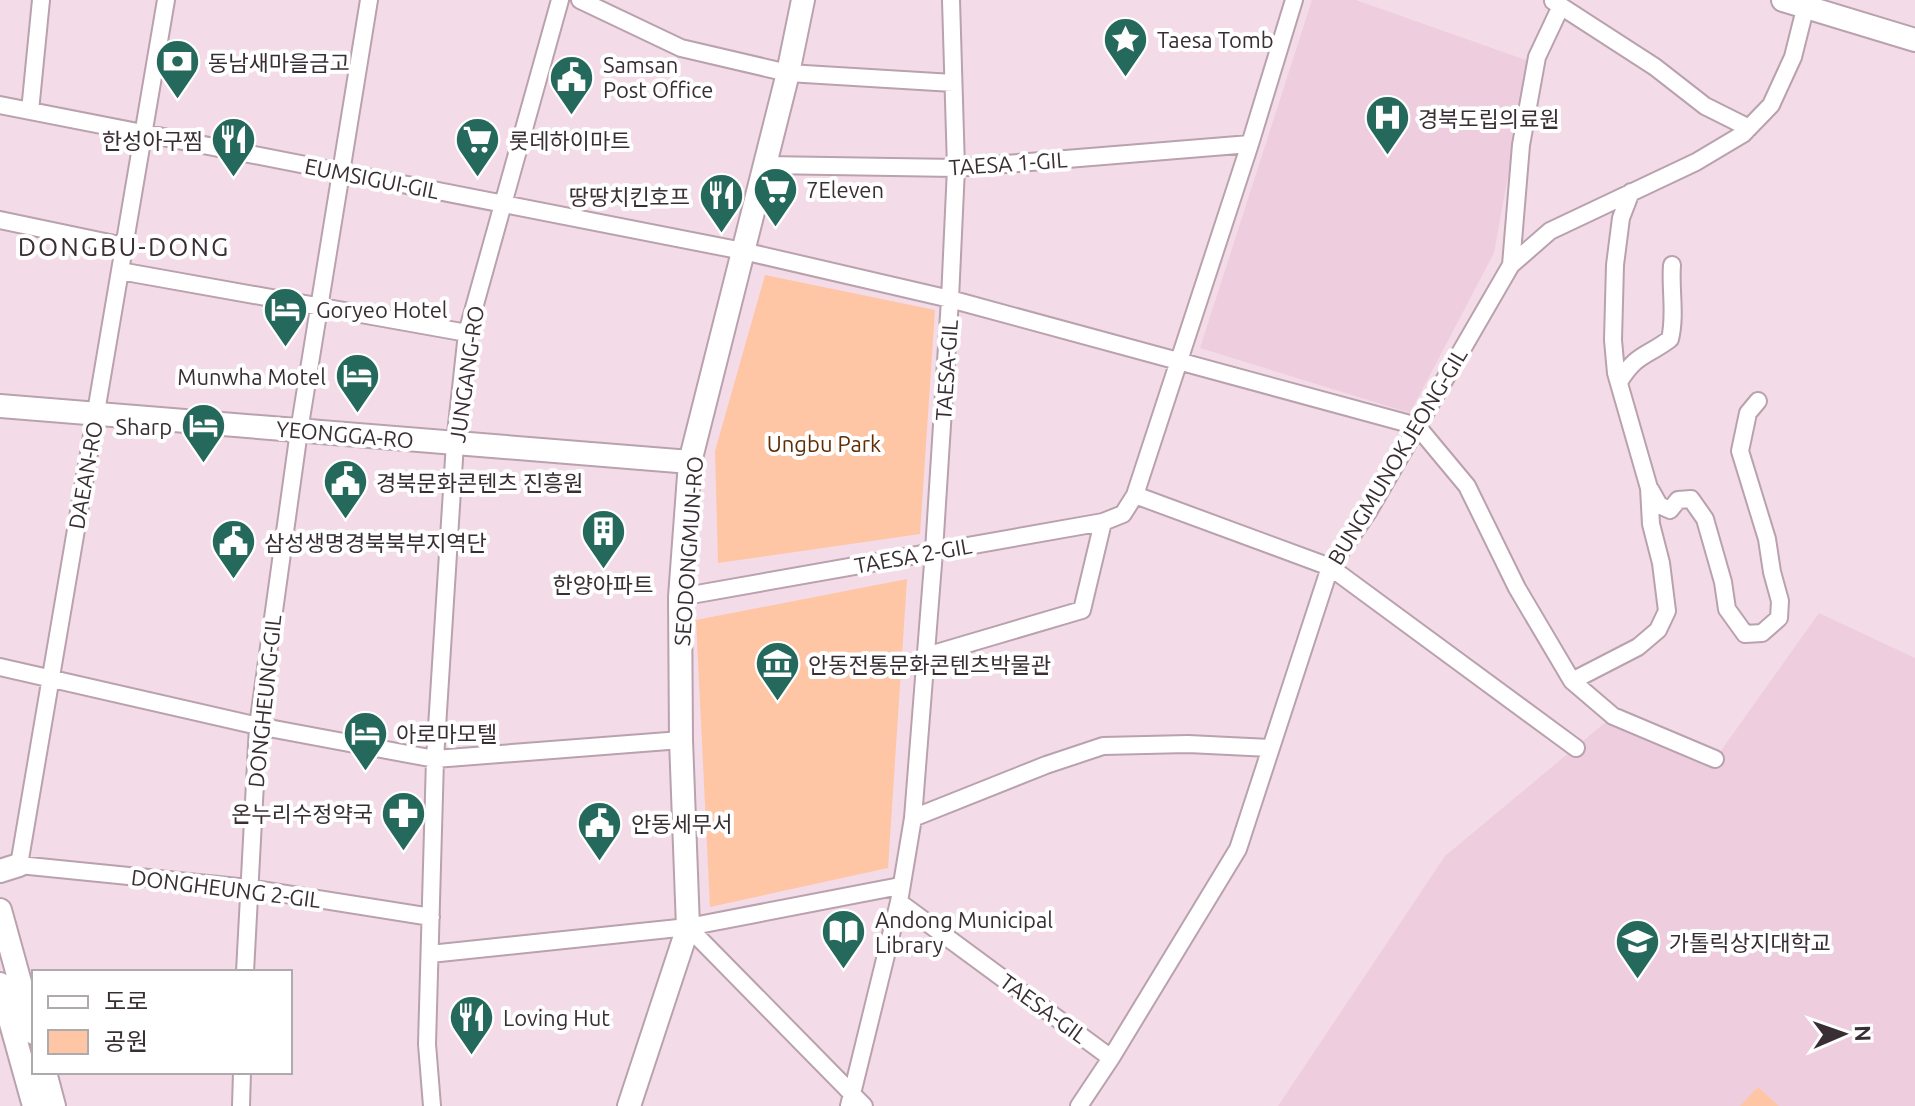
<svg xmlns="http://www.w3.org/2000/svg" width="1915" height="1106" font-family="Ubuntu,'Noto Sans KR',sans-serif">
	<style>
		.built { fill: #eecede }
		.green { fill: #fec6a5 }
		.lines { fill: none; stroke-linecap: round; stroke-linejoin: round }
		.minor-casing { stroke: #b9a1ae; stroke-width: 20 }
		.tertiary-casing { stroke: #b9a1ae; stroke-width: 26 }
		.minor { stroke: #fff; stroke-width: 16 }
		.tertiary { stroke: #fff; stroke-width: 22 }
		.labels { text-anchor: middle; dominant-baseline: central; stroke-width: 8; stroke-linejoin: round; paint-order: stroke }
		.poi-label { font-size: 22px; fill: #382e33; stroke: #fff; text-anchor: start }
		.street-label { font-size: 22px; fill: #382e33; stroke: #fff }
		.park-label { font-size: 22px; fill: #602d05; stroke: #fff }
		.quarter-label { font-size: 26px; letter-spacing: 2px; fill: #382e33; stroke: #fff }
	</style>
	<rect width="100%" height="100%" fill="#f4dbe8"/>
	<path class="built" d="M 1312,0 L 1356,0 L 1529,61 L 1494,253 L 1410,413 L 1200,348 Z
		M 1819,613 L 1915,658 L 1915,1106 L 1278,1106 L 1445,856 L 1613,716 L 1715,759 Z"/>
	<path class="green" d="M 765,275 L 935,310 L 920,534 L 718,563 L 715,451 Z
		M 907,579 L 888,868 L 710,907 L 696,620 Z
		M 1758,1087 L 1779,1106 L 1740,1106 Z"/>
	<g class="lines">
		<defs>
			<path id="minor" d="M 166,0 L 19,865 L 248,888 L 431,917
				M 580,0 L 681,48 L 788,73 L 953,83
				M 1553,1 L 1655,67 L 1705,106 L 1749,128
				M 0,105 L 743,251 L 950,299 L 1417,426 L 1467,486 L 1517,588 L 1572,681 L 1613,716 L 1715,759
				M 30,111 L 41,0
				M 765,165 L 956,168 L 1250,144
				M 0,220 L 124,246
				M 1511,265 L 1521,145 L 1537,57 L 1561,6
				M 120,271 L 467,333
				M 1619,382 C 1637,353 1646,357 1670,339 C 1676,315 1670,289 1672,265
				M 1650,489 L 1659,505 L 1670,510 L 1678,500 L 1691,499 L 1705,519 L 1723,582 L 1727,609 L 1745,634 L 1762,633 L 1779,618 L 1780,601 L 1772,572 L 1767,539 L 1740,451 L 1748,413 L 1758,401
				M 1135,495 L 1330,567 L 1576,748
				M 680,597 L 1103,522 L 1123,514 L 1135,495 L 1250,144 L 1294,0
				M 926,656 L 1082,610 L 1103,522
				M 0,667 L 258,726 L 435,759 L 681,740
				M 1572,681 L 1638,647 L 1658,630 L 1667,611 L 1661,563 L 1651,524 L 1649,488 L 1616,373 L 1613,340 L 1615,265 L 1621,218 L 1631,192
				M 913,818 L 1046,765 L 1103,746 L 1188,744 L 1270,748
				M 899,902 L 1111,1058
				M 688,927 L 864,1106
				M 430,954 L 688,927 L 900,886
				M 245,972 L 258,726 L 299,431 L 369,0
				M 241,1106 L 242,1072
				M 432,1106 L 427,1044 L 435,759 L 455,443 L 467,333 L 560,0
				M 849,1106 L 899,902 L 913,818 L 934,551 L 950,299 L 956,168 L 951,0
				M 1079,1106 L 1111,1058 L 1238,849 L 1330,567 L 1368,512 L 1511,265 L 1550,231 L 1696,162 L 1743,134 L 1771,105 L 1793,57 L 1805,9"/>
			<path id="tertiary" d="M 1783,0 L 1915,40
				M 0,406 L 690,462
				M 0,871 L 19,865
				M 0,910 L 34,1033
				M 0,984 L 34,1106
				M 45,1072 L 54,1106
				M 629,1106 L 688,927 L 681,740 L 680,597 L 690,462 L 788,73 L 803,0"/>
		</defs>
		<use href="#minor" class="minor-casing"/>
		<use href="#tertiary" class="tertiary-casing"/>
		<use href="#minor" class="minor"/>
		<use href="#tertiary" class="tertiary"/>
	</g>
	<defs>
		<symbol id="sight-pin" viewBox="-11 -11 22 30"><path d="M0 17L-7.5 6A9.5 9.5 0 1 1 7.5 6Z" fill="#24695b" stroke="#fff"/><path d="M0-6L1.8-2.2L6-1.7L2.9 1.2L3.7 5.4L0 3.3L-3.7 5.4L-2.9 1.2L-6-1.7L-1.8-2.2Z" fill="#fff"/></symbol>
		<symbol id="bank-pin" viewBox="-11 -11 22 30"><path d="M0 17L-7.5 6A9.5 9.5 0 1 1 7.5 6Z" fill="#24695b" stroke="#fff"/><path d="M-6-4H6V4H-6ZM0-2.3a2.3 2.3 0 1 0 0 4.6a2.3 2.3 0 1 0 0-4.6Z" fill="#fff"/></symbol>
		<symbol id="civic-pin" viewBox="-11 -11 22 30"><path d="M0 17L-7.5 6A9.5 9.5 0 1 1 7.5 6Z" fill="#24695b" stroke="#fff"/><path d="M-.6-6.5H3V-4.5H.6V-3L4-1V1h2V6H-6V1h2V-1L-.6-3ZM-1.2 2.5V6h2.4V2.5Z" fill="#fff"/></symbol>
		<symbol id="hospital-pin" viewBox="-11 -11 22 30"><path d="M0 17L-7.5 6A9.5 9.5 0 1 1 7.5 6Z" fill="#24695b" stroke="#fff"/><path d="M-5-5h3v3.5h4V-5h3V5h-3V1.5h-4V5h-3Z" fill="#fff"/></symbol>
		<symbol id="restaurant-pin" viewBox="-11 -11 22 30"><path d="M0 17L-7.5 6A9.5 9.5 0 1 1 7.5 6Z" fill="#24695b" stroke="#fff"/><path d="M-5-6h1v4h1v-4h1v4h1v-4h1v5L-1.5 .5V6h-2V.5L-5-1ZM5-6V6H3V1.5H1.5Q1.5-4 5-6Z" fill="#fff"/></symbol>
		<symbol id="supermarket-pin" viewBox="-11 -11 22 30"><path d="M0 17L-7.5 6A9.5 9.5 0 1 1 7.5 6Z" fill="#24695b" stroke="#fff"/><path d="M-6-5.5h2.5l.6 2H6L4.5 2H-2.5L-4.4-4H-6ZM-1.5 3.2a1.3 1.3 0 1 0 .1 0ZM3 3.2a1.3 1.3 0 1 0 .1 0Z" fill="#fff"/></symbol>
		<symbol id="hotel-pin" viewBox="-11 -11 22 30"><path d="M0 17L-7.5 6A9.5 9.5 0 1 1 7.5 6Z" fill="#24695b" stroke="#fff"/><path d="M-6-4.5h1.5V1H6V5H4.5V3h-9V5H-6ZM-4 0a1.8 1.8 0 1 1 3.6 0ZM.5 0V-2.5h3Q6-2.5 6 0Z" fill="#fff"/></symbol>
		<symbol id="building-pin" viewBox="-11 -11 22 30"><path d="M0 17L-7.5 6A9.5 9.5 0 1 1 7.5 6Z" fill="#24695b" stroke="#fff"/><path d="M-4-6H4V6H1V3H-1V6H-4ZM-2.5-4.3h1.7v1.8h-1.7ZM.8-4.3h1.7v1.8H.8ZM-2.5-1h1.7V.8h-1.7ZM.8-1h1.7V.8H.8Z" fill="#fff"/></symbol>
		<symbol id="museum-pin" viewBox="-11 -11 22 30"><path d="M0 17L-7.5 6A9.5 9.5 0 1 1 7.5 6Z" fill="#24695b" stroke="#fff"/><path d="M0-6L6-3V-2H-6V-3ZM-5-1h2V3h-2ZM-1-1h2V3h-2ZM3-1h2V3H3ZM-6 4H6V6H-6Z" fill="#fff"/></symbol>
		<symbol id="pharmacy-pin" viewBox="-11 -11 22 30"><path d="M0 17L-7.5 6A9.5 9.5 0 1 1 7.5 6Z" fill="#24695b" stroke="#fff"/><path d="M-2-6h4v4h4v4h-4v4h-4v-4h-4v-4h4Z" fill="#fff"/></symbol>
		<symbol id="library-pin" viewBox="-11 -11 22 30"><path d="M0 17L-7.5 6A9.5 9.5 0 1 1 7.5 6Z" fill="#24695b" stroke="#fff"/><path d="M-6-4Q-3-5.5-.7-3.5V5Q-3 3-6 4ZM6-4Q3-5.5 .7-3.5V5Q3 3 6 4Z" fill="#fff"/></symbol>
		<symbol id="university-pin" viewBox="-11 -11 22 30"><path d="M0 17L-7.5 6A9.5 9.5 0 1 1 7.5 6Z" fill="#24695b" stroke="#fff"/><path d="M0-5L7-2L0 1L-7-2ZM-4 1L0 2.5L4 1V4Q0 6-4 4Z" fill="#fff"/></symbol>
	</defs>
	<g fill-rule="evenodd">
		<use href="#sight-pin" x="1100" y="14" width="51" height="69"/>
		<use href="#bank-pin" x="152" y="36" width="51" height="69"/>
		<use href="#civic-pin" x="546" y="52" width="51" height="69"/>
		<use href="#hospital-pin" x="1362" y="92" width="51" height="69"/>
		<use href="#restaurant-pin" x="208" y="114" width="51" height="69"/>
		<use href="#supermarket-pin" x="452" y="114" width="51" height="69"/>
		<use href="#supermarket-pin" x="750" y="164" width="51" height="69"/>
		<use href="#restaurant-pin" x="696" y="170" width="51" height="69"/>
		<use href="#hotel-pin" x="260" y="284" width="51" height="69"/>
		<use href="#hotel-pin" x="332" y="350" width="51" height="69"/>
		<use href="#hotel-pin" x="178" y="400" width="51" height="69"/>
		<use href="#civic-pin" x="320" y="456" width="51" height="69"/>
		<use href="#building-pin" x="578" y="506" width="51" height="69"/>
		<use href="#civic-pin" x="208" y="516" width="51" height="69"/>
		<use href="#museum-pin" x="752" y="638" width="51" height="69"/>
		<use href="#hotel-pin" x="340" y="708" width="51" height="69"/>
		<use href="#pharmacy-pin" x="378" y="788" width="51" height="69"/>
		<use href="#civic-pin" x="574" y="798" width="51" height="69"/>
		<use href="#library-pin" x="818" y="906" width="51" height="69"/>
		<use href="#university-pin" x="1612" y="916" width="51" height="69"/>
		<use href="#restaurant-pin" x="446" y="992" width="51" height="69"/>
	</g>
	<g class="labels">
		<g class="poi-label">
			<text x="1157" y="39">Taesa Tomb</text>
			<text x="208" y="62">동남새마을금고</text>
			<text x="603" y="64">Samsan<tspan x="603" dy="25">Post Office</tspan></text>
			<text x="1418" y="118">경북도립의료원</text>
			<text x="203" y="140" text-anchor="end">한성아구찜</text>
			<text x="509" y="140">롯데하이마트</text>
			<text x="806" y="189">7Eleven</text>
			<text x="690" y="196" text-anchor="end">땅땅치킨호프</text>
			<text x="316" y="309">Goryeo Hotel</text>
			<text x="326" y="376" text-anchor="end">Munwha Motel</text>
			<text x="172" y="426" text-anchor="end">Sharp</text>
			<text x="376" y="482">경북문화콘텐츠 진흥원</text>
			<text x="264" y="542">삼성생명경북북부지역단</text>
			<text x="603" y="584" text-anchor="middle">한양아파트</text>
			<text x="808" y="664">안동전통문화콘텐츠박물관</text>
			<text x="396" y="733">아로마모텔</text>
			<text x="373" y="813" text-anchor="end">온누리수정약국</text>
			<text x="631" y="823">안동세무서</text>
			<text x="875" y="919">Andong Municipal<tspan x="875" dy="25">Library</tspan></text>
			<text x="1669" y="942">가톨릭상지대학교</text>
			<text x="503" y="1017">Loving Hut</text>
		</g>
		<g class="street-label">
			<text transform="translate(1008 163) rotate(-4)">TAESA 1-GIL</text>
			<text transform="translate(372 178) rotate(11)">EUMSIGUI-GIL</text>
			<text transform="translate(946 370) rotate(-86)">TAESA-GIL</text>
			<text transform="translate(466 374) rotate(-82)">JUNGANG-RO</text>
			<text transform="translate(345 434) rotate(5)">YEONGGA-RO</text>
			<text transform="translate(1397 456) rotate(-59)">BUNGMUNOKJEONG-GIL</text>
			<text transform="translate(85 475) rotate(-80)">DAEAN-RO</text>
			<text transform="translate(688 551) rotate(-86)">SEODONGMUN-RO</text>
			<text transform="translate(913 555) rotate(-10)">TAESA 2-GIL</text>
			<text transform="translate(264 701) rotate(-84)">DONGHEUNG-GIL</text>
			<text transform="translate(226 888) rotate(7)">DONGHEUNG 2-GIL</text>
			<text transform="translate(1044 1008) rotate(36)">TAESA-GIL</text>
		</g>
		<g class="park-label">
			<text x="824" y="443">Ungbu Park</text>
		</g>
		<g class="quarter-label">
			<text x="124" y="246">DONGBU-DONG</text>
		</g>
	</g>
	<rect x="32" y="970" width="260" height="104" fill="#ffffff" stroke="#afabad" stroke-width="2"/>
	<rect x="48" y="996" width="40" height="12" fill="#ffffff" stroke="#afabad" stroke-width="2"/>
	<text x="104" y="1010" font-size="24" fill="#382e33">도로</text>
	<rect x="48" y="1030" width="40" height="24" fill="#fec6a5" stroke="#afabad" stroke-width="2"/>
	<text x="104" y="1050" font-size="24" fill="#382e33">공원</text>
	<g transform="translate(1843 1034) rotate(88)" stroke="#ffffff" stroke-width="6" paint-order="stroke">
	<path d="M0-6L14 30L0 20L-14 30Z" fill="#382e33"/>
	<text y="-12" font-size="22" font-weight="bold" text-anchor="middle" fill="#382e33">N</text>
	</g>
</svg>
